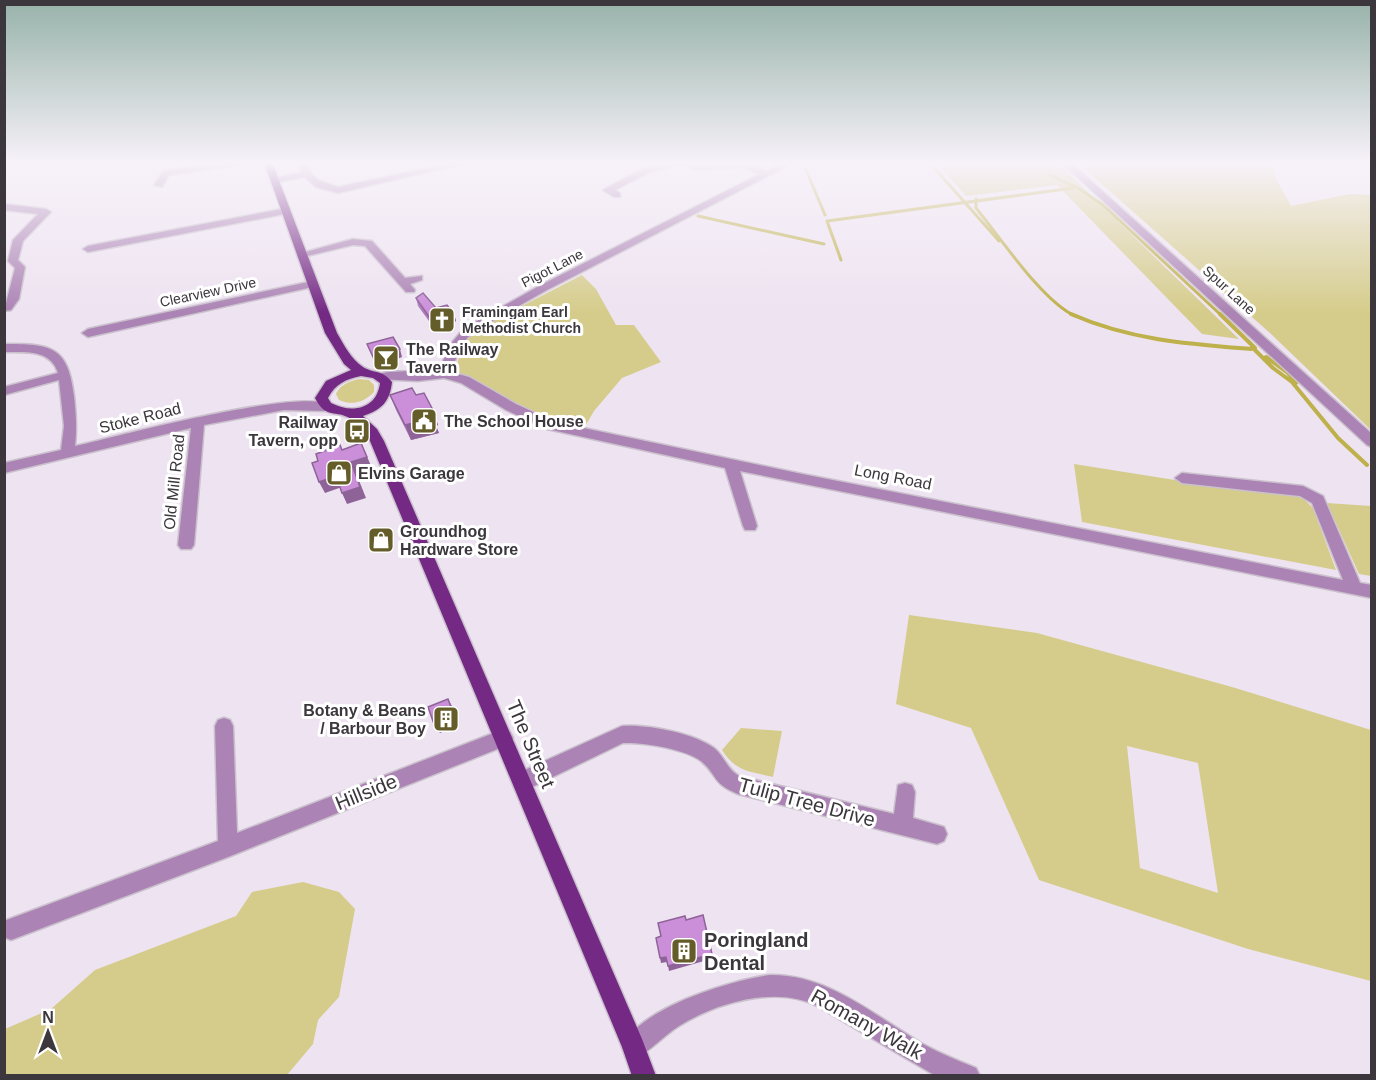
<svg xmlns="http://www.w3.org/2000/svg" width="1376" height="1080" font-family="Arial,sans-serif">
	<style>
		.green { fill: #d5cc8b; fill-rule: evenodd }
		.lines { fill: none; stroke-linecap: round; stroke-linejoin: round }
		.stream-far1 { stroke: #beb04a; stroke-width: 3 }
		.stream { stroke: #beb04a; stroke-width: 4 }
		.minor-casing { stroke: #cac1cd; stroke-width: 3 }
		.major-casing { stroke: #cac1cd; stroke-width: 3 }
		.minor { fill: #ab83b4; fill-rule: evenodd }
		.major { fill: #742984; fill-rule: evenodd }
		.wall { fill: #af7bbb }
		.shaded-wall { fill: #8e6498 }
		.building { fill: #cb8fd9; stroke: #8e6498; stroke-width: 1.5 }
		.labels { text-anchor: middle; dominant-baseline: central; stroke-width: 6; stroke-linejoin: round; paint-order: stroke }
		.far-street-label { font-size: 14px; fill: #3b373c; stroke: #fff }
		.far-poi-label { font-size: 14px; font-weight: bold; fill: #3b373c; stroke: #fff; text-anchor: start }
		.poi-label { font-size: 16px; font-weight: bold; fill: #3b373c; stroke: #fff; text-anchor: start }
		.street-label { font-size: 16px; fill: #3b373c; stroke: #fff }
		.near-street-label { font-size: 20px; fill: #3b373c; stroke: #fff }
		.near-poi-label { font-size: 20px; font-weight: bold; fill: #3b373c; stroke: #fff; text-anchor: start }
	</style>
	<rect width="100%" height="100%" fill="#eee3f1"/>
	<path class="green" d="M 936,162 L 1057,162 L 1239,339 L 1202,334 L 1057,185 L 966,196 Z
		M 1077,162 L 1275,162 L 1275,177 L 1291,206 L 1350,194 L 1371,195 L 1371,430 L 1270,333 Z
		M 582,275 L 596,289 L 616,325 L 634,325 L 661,362 L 622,378 L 594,411 L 584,428 L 534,413 L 454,373 L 464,342 L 474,331 Z
		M 359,379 L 369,380 L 374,385 L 374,392 C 364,402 353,406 339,400 L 336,394 C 341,384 348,382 359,379 Z
		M 1074,464 L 1175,480 L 1292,494 L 1304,499 L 1313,508 L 1336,570 L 1082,522 Z
		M 1327,503 L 1371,506 L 1371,576 L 1359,574 Z
		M 909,615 L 1037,633 L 1232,687 L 1371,730 L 1371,981 L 1248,949 L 1039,880 L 971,728 L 896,704 ZM 1127,746 L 1198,763 L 1218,893 L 1140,868 Z
		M 741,728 L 782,731 L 773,777 C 749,771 736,772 722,750 Z
		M 303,882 L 339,892 L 355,909 L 339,997 L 318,1020 L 313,1044 L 287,1075 L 5,1075 L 5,1029 L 51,1009 L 95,970 L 236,916 L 252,892 Z"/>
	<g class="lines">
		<path class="stream-far1" d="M 929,162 L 999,241
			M 806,170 L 825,215
			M 1050,175 L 1078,188 L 1103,205 L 1222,316
			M 976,199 L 976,208 C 1000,237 1042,301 1075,316
			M 698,216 L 824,244
			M 841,260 L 827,221 L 1073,188"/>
		<path class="stream" d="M 1071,314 C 1130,340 1188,344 1251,349 L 1252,347 L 1273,368 L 1292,382 L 1338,438 L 1367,465
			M 1220,314 L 1255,348
			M 1266,357 L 1287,372 L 1296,383"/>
		<defs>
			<path id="minor" d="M 222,162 L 244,162 L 240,165 L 169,175 L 162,187 L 154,185 L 163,171 Z
				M 298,162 L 306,162 L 311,173 L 318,180 L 338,187 L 455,162 L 471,162 L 338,193 L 316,187 L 305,177 L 272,183 L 272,179 L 302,172 Z
				M 670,162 L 699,164 L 745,162 L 767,171 L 784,162 L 795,162 L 547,290 L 485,325 L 468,337 L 459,350 L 451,372 L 469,377 L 516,404 L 555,422 L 802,474 L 1343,580 L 1312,503 L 1300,496 L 1182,483 L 1175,478 L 1182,473 L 1303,486 L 1323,496 L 1360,583 L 1372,585 L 1372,598 L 740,471 L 757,526 L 755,530 L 745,530 L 743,526 L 725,468 L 547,429 L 506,410 L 461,383 L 444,378 L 418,381 L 377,379 L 375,376 C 382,369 425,372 439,371 L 449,346 L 460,333 L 477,321 L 539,286 L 760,174 L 741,167 L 698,170 L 682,164 L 648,173 L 615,190 L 620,193 L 620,197 L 614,197 L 603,190 L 642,169 Z
				M 1061,162 L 1070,162 L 1372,434 L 1372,447 L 1367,445 Z
				M 4,204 L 46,209 L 51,212 L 23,241 L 18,260 L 25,267 L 19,299 L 11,310 L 4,311 L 15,268 L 8,261 L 13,240 L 38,214 L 4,210 Z
				M 287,208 L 290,209 L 290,213 L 88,252 L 83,249 L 88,246 Z
				M 353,239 L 372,241 L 405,278 L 422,276 L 422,280 L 410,284 L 415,290 L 414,292 L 406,292 L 365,246 L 353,245 L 303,257 L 298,254 Z
				M 313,281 L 318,284 L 317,286 L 88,337 L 82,333 L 88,329 Z
				M 4,344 C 51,344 68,346 74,396 C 76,414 77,429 75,446 C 111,438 312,384 332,407 L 326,411 L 284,410 L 204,425 L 194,545 L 191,549 L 181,549 L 178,545 L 191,428 L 4,473 L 4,463 L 61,450 L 64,426 L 59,380 L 4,395 L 4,387 L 58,373 C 51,349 25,352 4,352 Z
				M 224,718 L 230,720 L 233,726 L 237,833 L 504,729 L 510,732 L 513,738 L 510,744 L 228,857 L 11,940 L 4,937 L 4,921 L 218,841 L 215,726 L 218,720 Z
				M 622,726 C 646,724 694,733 714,748 C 724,756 727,769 739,776 L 894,814 L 898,785 L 905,783 L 912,785 L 915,792 L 913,818 L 944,827 L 947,834 L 944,841 L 937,844 L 738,794 C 711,783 718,775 701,761 C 685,749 643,742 623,743 L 530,788 L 523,790 L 516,788 L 514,781 L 516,774 Z
				M 770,975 C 827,974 874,1015 921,1043 C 939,1053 957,1060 976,1068 L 980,1076 L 936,1076 L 817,1006 C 776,985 716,1003 679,1026 C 663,1036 651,1051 634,1059 L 626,1055 L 622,1047 C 639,1008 731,980 770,975 Z"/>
			<path id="major" d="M 264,162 L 272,162 L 337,333 C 344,345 351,359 363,367 C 374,374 382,369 392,382 C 390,401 382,410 363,416 L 377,429 L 384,441 L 642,1039 L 656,1076 L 632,1076 L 622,1047 L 370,441 C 366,433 358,424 351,419 C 336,409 326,420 315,398 L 326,381 L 351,370 L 344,364 L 325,333 ZM 361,376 L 373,378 L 380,383 C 377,409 352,414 331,403 L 328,398 C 335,384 346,379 361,376 Z"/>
		</defs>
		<use href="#minor" class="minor-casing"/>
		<use href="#major" class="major-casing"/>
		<use href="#minor" class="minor"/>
		<use href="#major" class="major"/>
	</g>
	<path class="wall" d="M 416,298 L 436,308 L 454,314 L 456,321 L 437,332 L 418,306 Z
		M 390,395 L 416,395 L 433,410 L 438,425 L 436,426 L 439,433 L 411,440 L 396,410 Z"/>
	<path class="shaded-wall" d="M 454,314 L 456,321 L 437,332 L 434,324 Z
		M 400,349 L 402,357 L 377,367 L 374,359 Z
		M 433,410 L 438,425 L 436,426 L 439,433 L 411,440 L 405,425 Z
		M 361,443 L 372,468 L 356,473 L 366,498 L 347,504 L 342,493 L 351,462 Z
		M 336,476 L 342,487 L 325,493 L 319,482 Z
		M 448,699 L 453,708 L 459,724 L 440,733 L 434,724 Z
		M 712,954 L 711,959 L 669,971 L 668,966 Z
		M 666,957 L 667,962 L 661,963 L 660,958 Z"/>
	<path class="building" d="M 423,293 L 436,308 L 447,305 L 454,314 L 434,324 L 416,298 Z
		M 393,337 L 400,349 L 374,359 L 367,344 Z
		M 412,388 L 416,395 L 424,393 L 433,410 L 430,411 L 434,418 L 405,425 L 390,395 Z
		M 361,443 L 367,457 L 351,462 L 360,487 L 342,493 L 336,476 L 319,482 L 312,463 L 318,461 L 316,454 L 340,445 L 342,450 Z
		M 448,699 L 454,715 L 434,724 L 428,707 Z
		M 703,915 L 712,954 L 668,966 L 666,957 L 660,958 L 656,938 L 661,936 L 658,923 L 685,916 L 686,920 Z"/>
	<linearGradient id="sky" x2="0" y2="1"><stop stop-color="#97b2a9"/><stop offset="0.52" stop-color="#f7f2f9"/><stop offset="1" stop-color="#f7f2f9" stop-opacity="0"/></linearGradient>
	<rect width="1376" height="313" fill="url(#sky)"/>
	<defs>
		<symbol id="church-square" viewBox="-11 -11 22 22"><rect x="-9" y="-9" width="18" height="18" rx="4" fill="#645d2a" stroke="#fff"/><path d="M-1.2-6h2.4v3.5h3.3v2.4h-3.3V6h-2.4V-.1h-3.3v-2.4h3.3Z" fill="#fff"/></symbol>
		<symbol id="bar-square" viewBox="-11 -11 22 22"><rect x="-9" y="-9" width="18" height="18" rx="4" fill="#645d2a" stroke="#fff"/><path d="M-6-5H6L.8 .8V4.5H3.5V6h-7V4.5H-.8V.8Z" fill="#fff"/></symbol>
		<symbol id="civic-square" viewBox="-11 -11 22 22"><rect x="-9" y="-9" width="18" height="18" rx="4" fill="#645d2a" stroke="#fff"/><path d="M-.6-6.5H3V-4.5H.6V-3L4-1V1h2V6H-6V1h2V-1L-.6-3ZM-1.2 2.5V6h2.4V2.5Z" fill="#fff"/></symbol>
		<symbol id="bus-square" viewBox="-11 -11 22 22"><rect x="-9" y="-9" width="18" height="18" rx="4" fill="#645d2a" stroke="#fff"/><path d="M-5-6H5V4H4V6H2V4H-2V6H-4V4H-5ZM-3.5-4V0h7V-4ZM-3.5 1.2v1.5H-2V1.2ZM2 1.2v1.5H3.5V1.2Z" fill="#fff"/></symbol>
		<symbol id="shop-square" viewBox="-11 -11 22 22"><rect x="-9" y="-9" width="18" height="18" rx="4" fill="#645d2a" stroke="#fff"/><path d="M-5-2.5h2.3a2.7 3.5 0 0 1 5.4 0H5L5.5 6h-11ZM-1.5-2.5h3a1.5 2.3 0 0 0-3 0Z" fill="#fff"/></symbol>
		<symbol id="building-square" viewBox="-11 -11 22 22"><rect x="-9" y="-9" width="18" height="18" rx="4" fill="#645d2a" stroke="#fff"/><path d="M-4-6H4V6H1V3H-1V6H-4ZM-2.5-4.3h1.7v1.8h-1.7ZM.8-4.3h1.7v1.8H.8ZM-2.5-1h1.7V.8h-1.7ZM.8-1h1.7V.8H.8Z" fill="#fff"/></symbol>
	</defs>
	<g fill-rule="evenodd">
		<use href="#church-square" x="427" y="305" width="30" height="30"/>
		<use href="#bar-square" x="371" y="343" width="30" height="30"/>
		<use href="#civic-square" x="409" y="406" width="30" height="30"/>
		<use href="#bus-square" x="342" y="416" width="30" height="30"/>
		<use href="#shop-square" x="324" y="458" width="30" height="30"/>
		<use href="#shop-square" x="366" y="525" width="30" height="30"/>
		<use href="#building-square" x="431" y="704" width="30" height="30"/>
		<use href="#building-square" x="669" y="936" width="30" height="30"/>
	</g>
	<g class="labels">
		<g class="far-street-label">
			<text transform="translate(552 268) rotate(-27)">Pigot Lane</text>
			<text transform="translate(1229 290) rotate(42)">Spur Lane</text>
			<text transform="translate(208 292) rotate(-12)">Clearview Drive</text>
		</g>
		<g class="far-poi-label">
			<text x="462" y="312">Framingam Earl<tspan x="462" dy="16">Methodist Church</tspan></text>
		</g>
		<g class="poi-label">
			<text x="406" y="349">The Railway<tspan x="406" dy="18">Tavern</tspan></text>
			<text x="444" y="421">The School House</text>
			<text x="338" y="422" text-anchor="end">Railway<tspan x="338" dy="18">Tavern, opp</tspan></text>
			<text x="358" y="473">Elvins Garage</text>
			<text x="400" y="531">Groundhog<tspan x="400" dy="18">Hardware Store</tspan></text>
			<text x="426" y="710" text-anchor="end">Botany &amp; Beans<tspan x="426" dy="18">/ Barbour Boy</tspan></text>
		</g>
		<g class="street-label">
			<text transform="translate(140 418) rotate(-14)">Stoke Road</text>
			<text transform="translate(893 477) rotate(11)">Long Road</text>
			<text transform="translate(174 482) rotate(-84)">Old Mill Road</text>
		</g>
		<g class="near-street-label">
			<text transform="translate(531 744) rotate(67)">The Street</text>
			<text transform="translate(366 792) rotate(-22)">Hillside</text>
			<text transform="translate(807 802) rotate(15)">Tulip Tree Drive</text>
			<text transform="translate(867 1024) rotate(29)">Romany Walk</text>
		</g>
		<g class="near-poi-label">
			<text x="704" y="940">Poringland<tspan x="704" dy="23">Dental</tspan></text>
		</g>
	</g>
	<rect width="1376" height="1080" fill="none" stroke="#3b373c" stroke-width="12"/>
	<g transform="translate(48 1032)" stroke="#ffffff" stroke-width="4.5" paint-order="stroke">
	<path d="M0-4.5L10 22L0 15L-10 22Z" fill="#3b373c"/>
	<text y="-9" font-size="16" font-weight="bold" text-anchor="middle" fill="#3b373c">N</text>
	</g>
</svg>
